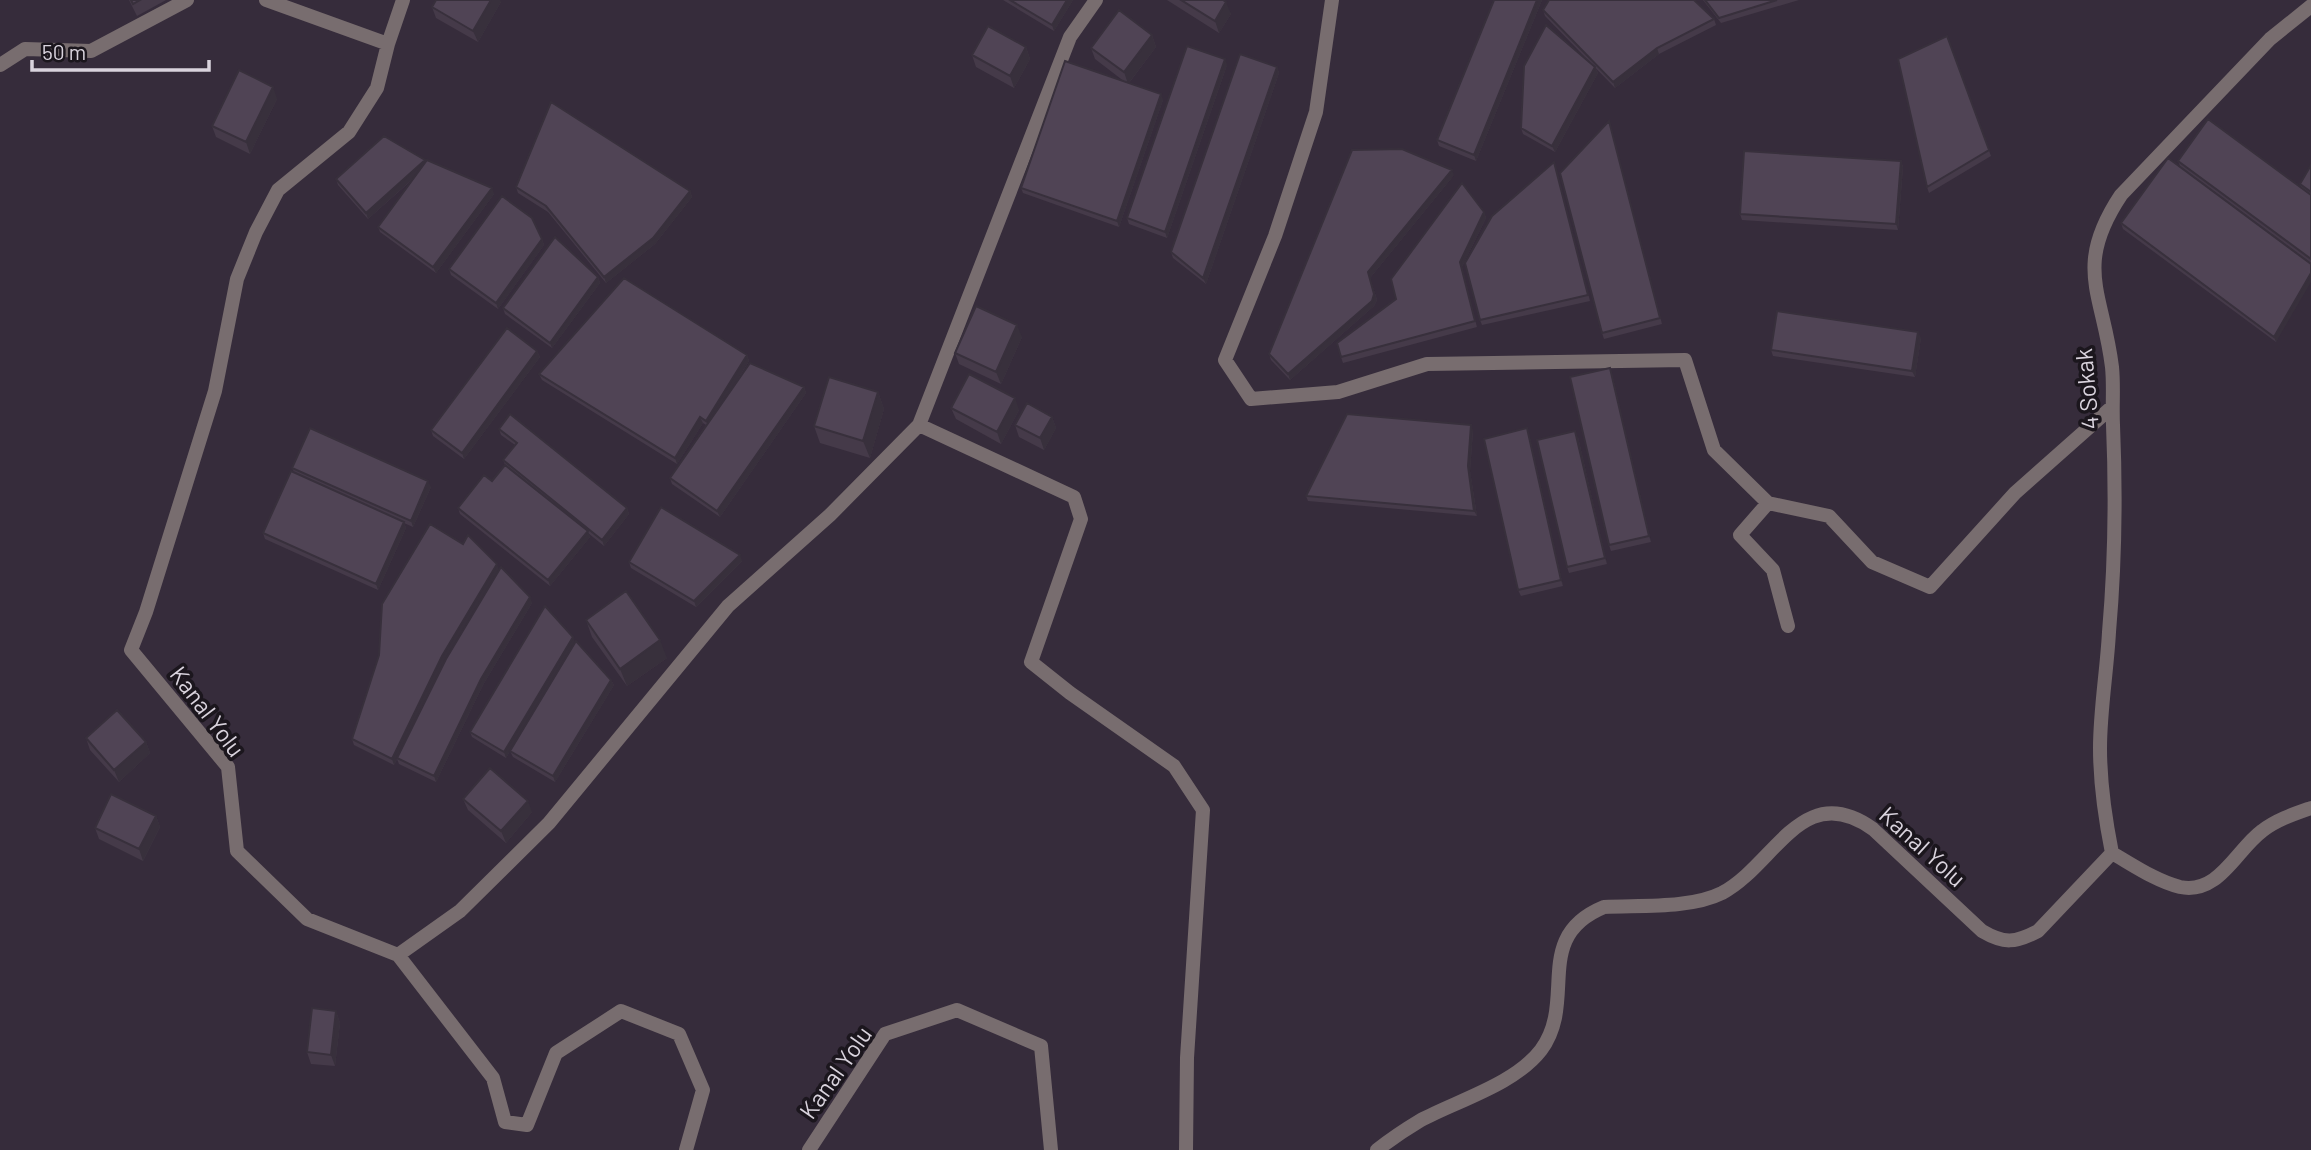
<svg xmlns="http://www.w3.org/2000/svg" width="2311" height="1150" font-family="Barlow,sans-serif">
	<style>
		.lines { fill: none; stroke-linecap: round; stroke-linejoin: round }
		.street { stroke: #786d6f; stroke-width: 14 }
		.wall { fill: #453a49 }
		.shaded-wall { fill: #38303c }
		.building { fill: #504455; stroke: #38303c; stroke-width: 2 }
		.labels { text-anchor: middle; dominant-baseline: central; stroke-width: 7; stroke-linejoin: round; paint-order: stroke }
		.street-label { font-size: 24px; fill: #d9d3dd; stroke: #1b161d }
	</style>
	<rect width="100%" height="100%" fill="#362c3b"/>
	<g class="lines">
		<path class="street" d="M 266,0 L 388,44
			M 403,0 L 388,44 L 377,88 L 349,132 L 278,190 L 256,232 L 237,279 L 215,391 L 146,612 L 131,650 L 228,767 L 237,851 L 307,919 L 398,955 L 493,1078 L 505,1122 L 527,1125 L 556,1053 L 621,1011 L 679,1034 L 703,1090 L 686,1150
			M 1332,0 L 1316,112 L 1275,236 L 1225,360 L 1251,399 L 1338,392 L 1427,364 L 1685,360 L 1714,450 L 1768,503
			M 0,65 L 25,49 L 91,51 L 187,0
			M 919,425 L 1074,497 L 1081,519 L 1031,662 L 1070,693 L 1174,766 L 1203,810 L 1187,1058 L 1186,1150
			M 1788,626 L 1773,570 L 1740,535 L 1768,503 L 1829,516 L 1872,562 L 1930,587 L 2015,493 L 2112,407
			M 2112,853 C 2105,818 2100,784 2100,748 C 2100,710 2107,670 2109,632 C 2115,563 2116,495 2113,425 C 2112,406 2114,386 2112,367 C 2103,293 2073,267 2121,195 L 2270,39 L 2311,6
			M 2112,853 C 2133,865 2156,881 2180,887 C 2219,895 2236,850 2262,831 C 2276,820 2294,814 2311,808
			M 398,955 L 460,911 L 549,823 L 728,606 L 830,515 L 919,425 L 1070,37 L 1096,0
			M 809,1150 L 885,1034 L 957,1010 L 1041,1046 L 1051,1150
			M 1377,1150 C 1391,1139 1406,1129 1421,1120 C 1459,1100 1515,1084 1541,1050 C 1578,1000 1531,937 1604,907 C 1639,905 1690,909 1722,893 C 1775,865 1802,778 1873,829 L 1982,931 C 2004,944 2015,943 2038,931 L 2112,853"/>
	</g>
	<path class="wall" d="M 129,0 L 166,0 L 137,16 Z
		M 1003,0 L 1073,0 L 1054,31 Z
		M 1167,0 L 1223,0 L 1231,14 L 1219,33 Z
		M 1494,0 L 1542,0 L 1476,161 L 1439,146 L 1437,140 Z
		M 1703,0 L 1799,0 L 1721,23 Z
		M 501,2 L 478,42 L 436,18 L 432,7 Z
		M 1543,10 L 1714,19 L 1716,25 L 1659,54 L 1615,88 L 1545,16 Z
		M 1152,35 L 1156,47 L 1129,83 L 1163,100 L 1119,227 L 1023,193 L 1021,188 L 1125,82 L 1095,59 L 1091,48 Z
		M 1947,36 L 1991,156 L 1929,193 L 1927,187 Z
		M 1026,47 L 1030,59 L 1014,88 L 976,67 L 972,55 Z
		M 1227,65 L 1167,238 L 1129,224 L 1127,218 Z
		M 1277,67 L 1279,73 L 1206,284 L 1173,258 L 1171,252 Z
		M 1595,67 L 1598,73 L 1555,152 L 1523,134 L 1521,128 Z
		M 277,99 L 250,154 L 216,137 L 212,126 Z
		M 1609,121 L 1662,324 L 1604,339 L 1602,333 Z
		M 425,160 L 425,162 L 494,194 L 436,273 L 380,232 L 378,227 L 413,179 L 368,219 L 338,185 L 336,179 Z
		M 1901,161 L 1903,167 L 1898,230 L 1742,220 L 1740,214 Z
		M 2178,161 L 2301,188 L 2300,184 L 2311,165 L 2311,263 L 2180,166 Z
		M 1556,168 L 1590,301 L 1482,325 L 1480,320 Z
		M 1454,175 L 1370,278 L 1377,300 L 1374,306 L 1290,380 L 1271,360 L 1269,354 Z
		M 516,187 L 690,191 L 692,197 L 655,244 L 606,283 L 548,212 L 518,193 Z
		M 1484,212 L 1486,218 L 1462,267 L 1477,327 L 1343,363 L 1341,357 Z
		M 2121,223 L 2311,264 L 2276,342 L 2123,229 Z
		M 542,239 L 544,245 L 498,309 L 451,275 L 449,269 Z
		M 598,277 L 600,283 L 552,348 L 505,314 L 503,308 Z
		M 1022,337 L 1001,384 L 959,364 L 955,353 Z
		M 1921,338 L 1915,377 L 1773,356 L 1771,350 Z
		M 537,351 L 540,357 L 464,459 L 433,436 L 431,430 Z
		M 747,355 L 749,361 L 733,388 L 804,387 L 806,393 L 720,517 L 672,484 L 670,478 L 706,425 L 703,423 L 677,464 L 542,380 L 539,374 Z
		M 1612,374 L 1651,542 L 1611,551 L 1609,545 Z
		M 878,392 L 884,409 L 870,458 L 820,443 L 814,426 Z
		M 951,408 L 1019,410 L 1001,444 L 956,419 Z
		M 1052,417 L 1056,428 L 1044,450 L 1019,437 L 1015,425 Z
		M 499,429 L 627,508 L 629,514 L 604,546 L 588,533 L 590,537 L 550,586 L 460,514 L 458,508 L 492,481 L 505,465 L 503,460 L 515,445 L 501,435 Z
		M 1473,431 L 1470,471 L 1477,516 L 1308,501 L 1306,496 Z
		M 1529,434 L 1563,586 L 1521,596 L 1518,590 Z
		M 1578,437 L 1607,564 L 1569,573 L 1567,567 Z
		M 292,468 L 431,487 L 413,527 L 404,523 L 406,528 L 378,590 L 265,539 L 263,533 L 294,472 Z
		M 742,561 L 696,607 L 631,568 L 629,562 Z
		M 499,570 L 532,603 L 483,685 L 436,782 L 399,764 L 397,759 L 394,765 L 354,745 L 352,739 Z
		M 586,620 L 667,658 L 627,686 L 592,637 Z
		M 575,643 L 611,680 L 614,685 L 555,782 L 513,757 L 510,751 L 506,758 L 472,737 L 470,732 Z
		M 86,738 L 146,742 L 150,753 L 119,782 L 90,750 Z
		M 463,799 L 532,812 L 506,843 L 468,810 Z
		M 156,816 L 160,827 L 143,861 L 99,839 L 95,828 Z
		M 336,1011 L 340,1023 L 335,1066 L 311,1064 L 307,1052 Z"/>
	<path class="shaded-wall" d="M 491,0 L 500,0 L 501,2 L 478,42 L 473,31 Z
		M 1067,0 L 1073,0 L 1054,31 L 1052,25 Z
		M 1537,0 L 1542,0 L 1476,161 L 1474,155 Z
		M 1226,2 L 1231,14 L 1219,33 L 1215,21 Z
		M 1152,35 L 1156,47 L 1128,84 L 1124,72 Z
		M 1026,47 L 1030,59 L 1014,88 L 1010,76 Z
		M 1657,48 L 1659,54 L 1615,88 L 1613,82 Z
		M 1225,59 L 1227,65 L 1167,238 L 1165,232 Z
		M 1277,67 L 1279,73 L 1206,284 L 1203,278 Z
		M 1595,67 L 1598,73 L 1555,152 L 1552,146 Z
		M 273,87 L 277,99 L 250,154 L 246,142 Z
		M 1161,94 L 1163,100 L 1119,227 L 1117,221 Z
		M 425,160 L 427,166 L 368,219 L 366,213 Z
		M 1901,161 L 1903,167 L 1898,230 L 1896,224 Z
		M 1452,170 L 1454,175 L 1370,278 L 1377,300 L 1374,306 L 1290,380 L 1288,374 L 1368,272 Z
		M 492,188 L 494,194 L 436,273 L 433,267 Z
		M 690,191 L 692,197 L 655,244 L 606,283 L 604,277 Z
		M 1484,212 L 1486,218 L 1462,267 L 1477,327 L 1460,262 Z
		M 542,239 L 544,245 L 498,309 L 496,303 Z
		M 2311,273 L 2311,282 L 2276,342 L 2274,337 Z
		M 598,277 L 600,283 L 552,348 L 550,343 Z
		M 1017,325 L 1022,337 L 1001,384 L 996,372 Z
		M 1918,332 L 1921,338 L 1915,377 L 1912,371 Z
		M 537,351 L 540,357 L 464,459 L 462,453 Z
		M 747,355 L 749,361 L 708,427 L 706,421 Z
		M 1610,368 L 1612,374 L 1651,542 L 1649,536 Z
		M 804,387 L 806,393 L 720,517 L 717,511 Z
		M 878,392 L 884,409 L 870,458 L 863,441 Z
		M 1015,398 L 1019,410 L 1001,444 L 997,432 Z
		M 700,417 L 703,423 L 677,464 L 675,458 Z
		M 1052,417 L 1056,428 L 1044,450 L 1040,438 Z
		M 1471,425 L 1473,431 L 1470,471 L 1477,516 L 1474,511 L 1468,466 Z
		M 1527,428 L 1529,434 L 1563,586 L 1561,580 Z
		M 1575,431 L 1578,437 L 1607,564 L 1605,558 Z
		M 428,481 L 431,487 L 413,527 L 411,521 Z
		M 627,508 L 629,514 L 604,546 L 602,540 Z
		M 404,522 L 406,528 L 378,590 L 376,584 Z
		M 588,531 L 590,537 L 550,586 L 548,580 Z
		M 740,555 L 742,561 L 696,607 L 694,601 Z
		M 497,564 L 499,570 L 444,662 L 394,765 L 392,759 L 442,656 Z
		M 530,597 L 532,603 L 483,685 L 436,782 L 434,776 L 481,679 Z
		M 573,637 L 575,643 L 506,758 L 504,752 Z
		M 660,640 L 667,658 L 627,686 L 620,669 Z
		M 611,680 L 614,685 L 555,782 L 553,776 Z
		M 146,742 L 150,753 L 119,782 L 114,770 Z
		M 528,801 L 532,812 L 506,843 L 501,831 Z
		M 156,816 L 160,827 L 143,861 L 139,849 Z
		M 336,1011 L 340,1023 L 335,1066 L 331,1055 Z"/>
	<path class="building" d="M 131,0 L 140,0 L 133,4 Z
		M 436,0 L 491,0 L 473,31 L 432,7 Z
		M 1010,0 L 1067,0 L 1052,25 Z
		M 1181,0 L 1223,0 L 1226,2 L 1215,21 Z
		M 1494,0 L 1537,0 L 1474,155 L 1437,140 Z
		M 1549,0 L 1694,0 L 1714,19 L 1657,48 L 1613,82 L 1543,10 Z
		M 1705,0 L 1777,0 L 1719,18 Z
		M 1119,10 L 1152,35 L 1124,72 L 1091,48 Z
		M 1546,25 L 1595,67 L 1552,146 L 1521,128 L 1524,66 Z
		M 988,26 L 1026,47 L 1010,76 L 972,55 Z
		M 1947,36 L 1989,150 L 1927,187 L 1898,59 Z
		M 1187,46 L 1225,59 L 1165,232 L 1127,218 Z
		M 1240,54 L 1277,67 L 1203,278 L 1171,252 Z
		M 1065,61 L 1161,94 L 1117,221 L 1021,188 Z
		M 239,70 L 273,87 L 246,142 L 212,126 Z
		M 551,102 L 690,191 L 653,238 L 604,277 L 546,206 L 516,187 Z
		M 2208,119 L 2311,195 L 2311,259 L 2178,161 Z
		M 1609,121 L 1660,318 L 1602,333 L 1560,173 Z
		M 384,136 L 425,160 L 366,213 L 336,179 Z
		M 1402,149 L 1452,170 L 1368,272 L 1374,294 L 1372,301 L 1288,374 L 1269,354 L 1352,150 Z
		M 1744,151 L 1901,161 L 1896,224 L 1740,214 Z
		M 2168,158 L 2311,264 L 2311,273 L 2274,337 L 2121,223 Z
		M 427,160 L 492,188 L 433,267 L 378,227 Z
		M 1554,162 L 1588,295 L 1480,320 L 1465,263 L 1492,216 Z
		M 2311,165 L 2311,192 L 2300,184 Z
		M 1462,183 L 1484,212 L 1460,262 L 1475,321 L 1341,357 L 1337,343 L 1396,299 L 1391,279 Z
		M 502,196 L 532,218 L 542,239 L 496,303 L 449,269 Z
		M 555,237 L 598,277 L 550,343 L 503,308 Z
		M 624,278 L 747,355 L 706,421 L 700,417 L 675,458 L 539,374 Z
		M 976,306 L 1017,325 L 996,372 L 955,353 Z
		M 1777,311 L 1918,332 L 1912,371 L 1771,350 Z
		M 507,328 L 537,351 L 462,453 L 431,430 Z
		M 750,363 L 804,387 L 717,511 L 670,478 Z
		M 1610,368 L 1649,536 L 1609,545 L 1570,377 Z
		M 969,374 L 1015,398 L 997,432 L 951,408 Z
		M 829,377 L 878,392 L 863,441 L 814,426 Z
		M 1027,403 L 1052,417 L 1040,438 L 1015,425 Z
		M 510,414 L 627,508 L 602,540 L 503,460 L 517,443 L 499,429 Z
		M 1347,414 L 1471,425 L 1468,466 L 1474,511 L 1306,496 Z
		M 310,428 L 428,481 L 411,521 L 292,468 Z
		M 1527,428 L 1561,580 L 1518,590 L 1484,439 Z
		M 1575,431 L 1605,558 L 1567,567 L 1537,440 Z
		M 505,465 L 588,531 L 548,580 L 458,508 L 484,475 L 492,481 Z
		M 291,471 L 404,522 L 376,584 L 263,533 Z
		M 661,507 L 740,555 L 694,601 L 629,562 Z
		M 430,524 L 463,544 L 468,535 L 497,564 L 442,656 L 392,759 L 352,739 L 379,655 L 382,604 Z
		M 501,567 L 530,597 L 481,679 L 434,776 L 397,758 L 446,659 Z
		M 626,591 L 660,640 L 620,669 L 586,620 Z
		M 545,606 L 573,637 L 504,752 L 470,732 Z
		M 576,641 L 611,680 L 553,776 L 510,751 Z
		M 117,710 L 146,742 L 114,770 L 86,738 Z
		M 490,768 L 528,801 L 501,831 L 463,799 Z
		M 111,794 L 156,816 L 139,849 L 95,828 Z
		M 312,1008 L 336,1011 L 331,1055 L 307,1052 Z"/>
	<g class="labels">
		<g class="street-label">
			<text transform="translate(2086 389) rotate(-95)">4 Sokak</text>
			<text transform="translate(208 711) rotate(53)">Kanal Yolu</text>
			<text transform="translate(1923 846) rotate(42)">Kanal Yolu</text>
			<text transform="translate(835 1072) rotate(-55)">Kanal Yolu</text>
		</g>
	</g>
	<path d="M32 60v10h177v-10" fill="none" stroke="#d9d3dd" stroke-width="3.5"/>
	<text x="42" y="60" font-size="21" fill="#d9d3dd" stroke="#1b161d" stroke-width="5" paint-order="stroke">50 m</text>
</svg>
